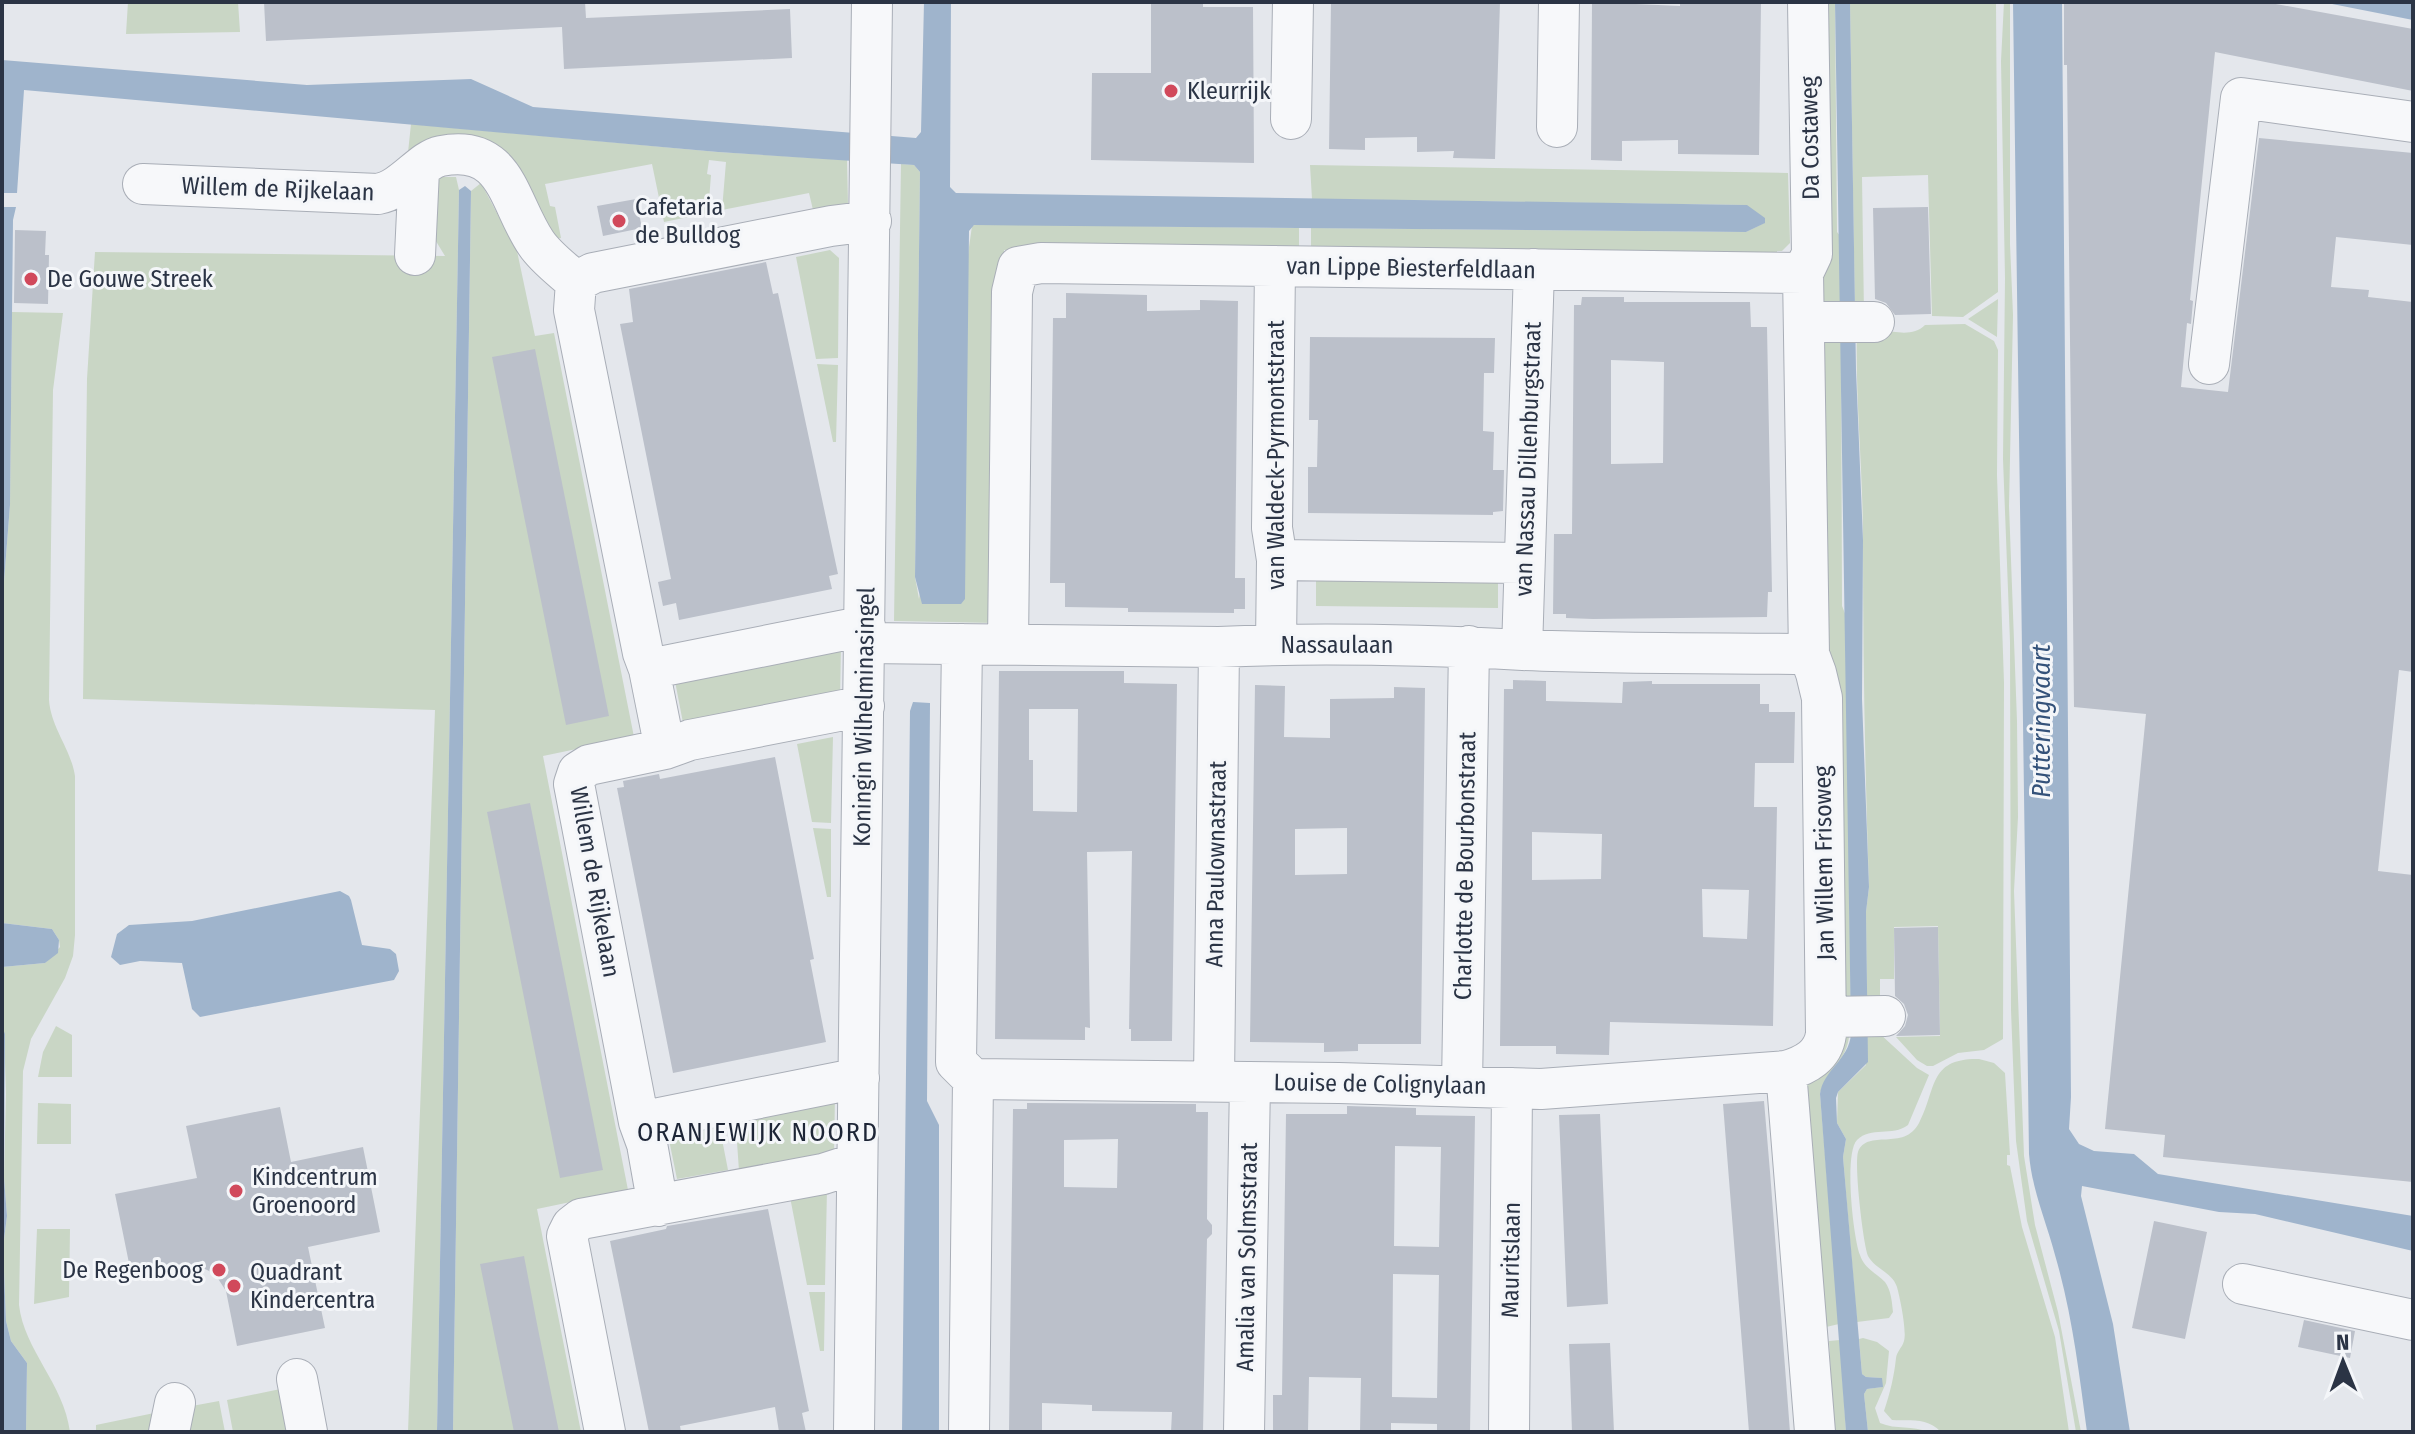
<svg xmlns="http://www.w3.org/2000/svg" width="2415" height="1434" font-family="'Fira Sans Condensed',sans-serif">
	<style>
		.green { fill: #c9d6c5 }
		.water { fill: #9fb4cc }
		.building { fill: #bbc0ca; fill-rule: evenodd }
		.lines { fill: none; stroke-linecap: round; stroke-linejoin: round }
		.minor-casing { stroke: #a9aeb7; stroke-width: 42 }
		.minor { stroke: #f7f8fa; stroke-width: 40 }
		.poi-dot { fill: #d1495b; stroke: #f4f6f9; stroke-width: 3 }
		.labels { text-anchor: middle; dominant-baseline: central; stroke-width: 6; stroke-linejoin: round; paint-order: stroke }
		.poi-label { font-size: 24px; fill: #2b3445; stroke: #f4f6f9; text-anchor: start }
		.street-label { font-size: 24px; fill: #2b3445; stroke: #f4f6f9 }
		.water-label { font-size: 26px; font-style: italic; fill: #34527a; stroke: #f4f6f9 }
		.neighbourhood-label { font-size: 26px; letter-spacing: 2px; fill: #1d2536; stroke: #f4f6f9 }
	</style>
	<rect width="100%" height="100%" fill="#e4e7ec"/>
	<path class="green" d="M 128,2 L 238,2 L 240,32 L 126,34 Z
		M 1820,2 L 1835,2 L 1837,232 L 1841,237 L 1841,316 L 1814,301 Z
		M 1850,2 L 1996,2 L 1998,292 L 1963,317 L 1932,316 L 1928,175 L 1862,177 L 1864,314 L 1855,314 Z
		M 2004,2 L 2010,2 L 2010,244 L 2013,315 L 2009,506 L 2017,721 L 2018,817 L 2014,891 L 2024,1156 L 2035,1225 L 2058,1312 L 2081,1432 L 2076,1432 L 2059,1331 L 2027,1221 L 2016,1141 L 2011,1010 L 2010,642 L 2003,459 L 2005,278 L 2001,61 Z
		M 411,124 L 718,152 L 847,160 L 848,205 L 814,214 L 809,193 L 722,210 L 726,162 L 709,160 L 707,174 L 711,175 L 708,213 L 664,222 L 652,164 L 545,184 L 550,206 L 555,207 L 561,238 L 549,240 L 505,158 L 407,162 Z
		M 901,164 L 914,165 L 920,172 L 915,577 L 919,599 L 972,226 L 977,224 L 1299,228 L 1299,254 L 1004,250 L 1001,609 L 995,623 L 894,621 Z
		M 1310,165 L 1788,173 L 1790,243 L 1782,251 L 1777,251 L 1777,260 L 1311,254 L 1311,228 L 1746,232 L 1764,223 L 1746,205 L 1312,199 Z
		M 433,177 L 456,177 L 459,190 L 437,1432 L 408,1432 L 435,710 L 83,699 L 87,379 L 95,252 L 445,256 L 431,233 Z
		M 481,183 L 517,251 L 535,336 L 554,333 L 634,737 L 543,756 L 628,1190 L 537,1209 L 581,1432 L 453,1432 L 471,191 Z
		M 830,250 L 839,258 L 838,358 L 816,359 L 796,257 Z
		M 1998,299 L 1997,337 L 1968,319 Z
		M 12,312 L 63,313 L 53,390 L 49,700 C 51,728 71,749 75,776 L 75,935 L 73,956 L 65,978 L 31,1039 L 23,1071 L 19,1305 C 24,1350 64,1384 70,1432 L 26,1432 L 27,1363 L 11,1341 L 6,1321 L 3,1247 L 7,1216 L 4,1178 L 6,1094 L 2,967 L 45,963 L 60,947 L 59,940 L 52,929 L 2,923 L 2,607 L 10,505 Z
		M 1965,324 L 1994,341 L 1998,350 L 1997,475 L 2004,683 L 2003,1039 L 1984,1050 L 1958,1053 L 1933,1066 L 1927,1066 L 1917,1060 L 1896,1037 L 1940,1036 L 1938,926 L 1894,927 L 1894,979 L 1880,979 L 1880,997 L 1867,1010 L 1866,912 L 1869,887 C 1865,771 1863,656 1863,540 C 1863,469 1855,398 1857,327 C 1878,325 1908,342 1925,325 Z
		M 1841,327 L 1842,606 L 1846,616 L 1851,1011 L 1846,1000 L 1846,975 L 1838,974 L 1845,959 L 1845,931 L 1838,930 L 1845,911 L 1844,865 L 1829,677 L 1824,338 Z
		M 817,364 L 838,365 L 836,442 L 833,442 Z
		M 1316,573 L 1498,580 L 1498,608 L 1316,606 Z
		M 841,644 L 840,700 L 684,728 L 674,676 Z
		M 833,737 L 831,823 L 812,822 L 797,744 Z
		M 813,828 L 831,829 L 831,897 L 827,897 Z
		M 1867,1022 L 1917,1068 L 1929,1075 L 1908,1125 C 1892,1137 1871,1126 1857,1140 C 1844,1153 1853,1237 1860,1255 C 1864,1268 1876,1273 1885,1282 C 1891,1290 1892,1302 1893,1312 L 1889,1318 L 1857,1322 L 1843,1157 L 1846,1139 L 1837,1123 L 1838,1092 L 1866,1065 Z
		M 1850,1023 C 1850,1065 1830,1060 1820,1094 L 1839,1324 L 1826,1327 L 1799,1091 Z
		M 56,1026 L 72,1035 L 72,1077 L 38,1077 L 43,1052 Z
		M 1979,1059 L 1994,1063 L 2005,1073 L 2010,1155 L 2007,1155 L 2007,1165 L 2010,1166 L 2022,1227 L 2055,1337 L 2069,1432 L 1941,1432 C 1927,1417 1911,1421 1892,1420 L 1884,1411 C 1890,1393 1894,1377 1896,1358 C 1897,1351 1902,1348 1904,1341 C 1907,1331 1900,1298 1897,1287 C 1892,1272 1875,1269 1868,1256 C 1863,1243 1854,1165 1858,1152 C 1867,1128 1904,1152 1919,1123 C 1937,1089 1928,1058 1979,1059 Z
		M 835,1094 L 834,1155 L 739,1171 L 737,1142 L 733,1140 L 729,1122 Z
		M 38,1103 L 71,1104 L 71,1144 L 37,1144 Z
		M 719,1124 L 728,1170 L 677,1179 L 668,1135 Z
		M 827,1189 L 825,1285 L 807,1285 L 790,1197 Z
		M 37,1229 L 70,1229 L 69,1297 L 34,1304 Z
		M 809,1292 L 825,1292 L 824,1351 L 820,1351 Z
		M 1863,1338 L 1877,1342 L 1889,1351 L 1886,1383 L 1875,1408 L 1880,1423 C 1896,1430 1913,1425 1928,1432 L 1868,1432 L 1864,1394 L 1867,1389 L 1882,1387 L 1881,1378 L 1866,1377 L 1862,1374 L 1859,1339 Z
		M 1840,1340 L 1846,1432 L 1834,1432 L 1829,1341 Z
		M 290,1387 L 299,1432 L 233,1432 L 227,1400 Z
		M 219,1401 L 225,1432 L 176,1432 L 181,1408 Z
		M 164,1411 L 160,1432 L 96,1432 L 96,1425 Z"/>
	<path class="water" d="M 924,2 L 951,2 L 950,187 L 956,193 L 1747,205 L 1765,218 L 1765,223 L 1746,232 L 974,225 L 969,231 L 965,599 L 961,604 L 922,604 L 915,577 L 920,172 L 914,165 L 718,152 L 24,90 L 17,193 L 2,193 L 2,60 L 307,85 L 471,79 L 533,107 L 916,138 L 921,132 Z
		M 1835,2 L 1850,2 L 1856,370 L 1863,540 L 1862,699 L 1869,887 L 1866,912 L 1868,1062 L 1838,1092 L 1836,1098 L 1837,1123 L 1846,1139 L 1843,1157 L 1862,1374 L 1866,1377 L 1882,1378 L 1883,1387 L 1867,1389 L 1864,1394 L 1868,1432 L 1846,1432 L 1820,1094 C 1823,1070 1849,1060 1851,1034 Z
		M 2013,2 L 2062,2 L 2071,1097 L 2069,1129 L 2079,1144 L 2094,1151 L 2134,1154 L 2158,1174 L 2413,1216 L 2413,1251 L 2255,1214 L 2219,1212 L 2082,1186 L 2081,1196 L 2113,1324 L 2130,1432 L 2087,1432 C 2079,1372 2072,1313 2055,1255 C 2046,1221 2032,1190 2029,1154 Z
		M 2322,2 L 2413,2 L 2413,20 Z
		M 465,186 L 471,191 L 453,1432 L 437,1432 L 459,190 Z
		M 2,207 L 16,207 L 13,220 L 10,505 L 2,607 Z
		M 913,702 L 930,703 L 927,1101 L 939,1125 L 939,1432 L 902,1432 L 910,711 Z
		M 340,891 L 349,896 L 351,900 L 362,945 L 390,949 L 396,954 L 399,971 L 394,980 L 200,1017 L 192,1009 L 182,963 L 140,961 L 120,965 L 111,957 L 117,934 L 129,925 L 192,921 Z
		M 2,923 L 52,929 L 59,940 L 58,953 L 45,963 L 2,967 Z
		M 2,1026 L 5,1034 L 4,1178 L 7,1216 L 3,1247 L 6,1321 L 11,1341 L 27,1363 L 26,1432 L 2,1432 Z"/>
	<path class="building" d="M 264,2 L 585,2 L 586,18 L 790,9 L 792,58 L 564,69 L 562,27 L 266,41 Z
		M 1151,2 L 1203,2 L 1203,7 L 1253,7 L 1254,163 L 1091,160 L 1092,73 L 1151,73 Z
		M 1331,2 L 1500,2 L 1495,159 L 1453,158 L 1454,151 L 1417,152 L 1417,137 L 1365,138 L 1365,150 L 1329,149 Z
		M 1592,2 L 1680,6 L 1680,2 L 1761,2 L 1759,155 L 1678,154 L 1678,140 L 1622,141 L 1622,161 L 1591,160 Z
		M 2064,2 L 2265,2 L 2413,29 L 2413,91 L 2215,52 L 2190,300 L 2193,301 L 2191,324 L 2187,323 L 2181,387 L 2228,392 L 2259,138 L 2413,153 L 2413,245 L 2336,237 L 2331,287 L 2369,290 L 2368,297 L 2413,302 L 2413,672 L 2399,670 L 2378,871 L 2413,875 L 2413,1182 L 2163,1157 L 2165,1135 L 2105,1129 L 2146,714 L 2074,707 L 2067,65 L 2064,65 Z
		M 636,199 L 642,228 L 603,236 L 597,206 Z
		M 1928,207 L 1931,314 L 1895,315 L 1886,303 L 1875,299 L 1873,208 Z
		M 15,230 L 46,231 L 45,255 L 49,255 L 48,304 L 14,303 Z
		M 766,262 L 773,294 L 778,293 L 838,574 L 829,576 L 832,589 L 679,620 L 676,603 L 663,606 L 658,582 L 671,579 L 620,324 L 633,322 L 629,289 Z
		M 1066,293 L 1147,295 L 1147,311 L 1200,310 L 1200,300 L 1238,301 L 1235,578 L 1245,578 L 1245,609 L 1234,609 L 1234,613 L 1128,612 L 1128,608 L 1065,607 L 1065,583 L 1050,583 L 1053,318 L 1066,318 Z
		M 1582,297 L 1624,297 L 1624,302 L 1750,302 L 1751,327 L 1767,327 L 1772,592 L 1768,592 L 1767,617 L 1593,619 L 1566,618 L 1566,614 L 1553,614 L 1554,534 L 1572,534 L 1574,305 L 1581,305 ZM 1611,360 L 1664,362 L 1663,463 L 1611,464 Z
		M 1310,337 L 1495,338 L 1494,373 L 1484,373 L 1483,431 L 1494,432 L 1493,470 L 1504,470 L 1503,511 L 1493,512 L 1493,515 L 1308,513 L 1308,467 L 1317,467 L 1318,420 L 1309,420 Z
		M 535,349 L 609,716 L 566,725 L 492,357 Z
		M 999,671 L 1124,671 L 1124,683 L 1177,684 L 1172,1041 L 1131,1041 L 1131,1029 L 1129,1029 L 1132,851 L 1087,852 L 1090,1028 L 1085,1027 L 1085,1040 L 995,1039 ZM 1029,709 L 1078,709 L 1077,812 L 1033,811 L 1033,760 L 1029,760 Z
		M 1513,680 L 1546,681 L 1546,701 L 1622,703 L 1623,682 L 1652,681 L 1652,684 L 1760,684 L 1760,704 L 1769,704 L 1769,712 L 1795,712 L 1794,763 L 1755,763 L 1754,807 L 1777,807 L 1773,1026 L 1610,1022 L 1609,1055 L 1556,1054 L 1556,1046 L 1500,1046 L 1504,689 L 1513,689 ZM 1532,832 L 1602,834 L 1601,879 L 1532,880 ZM 1702,889 L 1749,890 L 1747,939 L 1703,937 Z
		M 1255,685 L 1285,686 L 1284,737 L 1330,738 L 1330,699 L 1394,698 L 1394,687 L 1425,688 L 1421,1044 L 1358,1044 L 1358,1051 L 1324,1052 L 1324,1043 L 1250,1042 ZM 1347,828 L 1347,874 L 1295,875 L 1295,829 Z
		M 775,757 L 814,959 L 810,960 L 826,1042 L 673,1073 L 617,788 L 624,787 L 623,781 L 659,774 L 660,779 Z
		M 530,803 L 603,1170 L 560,1178 L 487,812 Z
		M 1938,927 L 1940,1035 L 1896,1036 L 1905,1026 L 1908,1015 L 1904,1004 L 1895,996 L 1894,928 Z
		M 1764,1101 L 1770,1172 L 1790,1432 L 1749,1432 L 1723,1104 Z
		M 1027,1103 L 1196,1104 L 1196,1112 L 1208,1112 L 1207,1219 L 1212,1225 L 1212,1234 L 1207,1239 L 1203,1432 L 1171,1432 L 1172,1412 L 1092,1411 L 1092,1405 L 1042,1403 L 1042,1432 L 1009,1432 L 1013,1109 L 1027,1109 ZM 1118,1139 L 1117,1188 L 1064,1187 L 1064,1140 Z
		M 1347,1106 L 1416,1108 L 1416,1115 L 1475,1116 L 1470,1432 L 1437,1432 L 1437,1424 L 1391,1423 L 1391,1432 L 1360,1432 L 1361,1378 L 1309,1377 L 1308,1432 L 1273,1432 L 1273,1395 L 1282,1395 L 1286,1114 L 1347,1114 ZM 1395,1146 L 1441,1147 L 1439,1247 L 1394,1246 ZM 1393,1274 L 1439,1275 L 1437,1398 L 1392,1397 Z
		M 280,1107 L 291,1162 L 363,1147 L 380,1232 L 308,1247 L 325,1328 L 237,1346 L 226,1291 L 215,1274 L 203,1268 L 190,1267 L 132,1278 L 115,1194 L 197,1178 L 186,1126 Z
		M 1600,1114 L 1608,1304 L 1567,1307 L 1559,1115 Z
		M 768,1209 L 809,1411 L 802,1413 L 806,1432 L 779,1432 L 775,1407 L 680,1426 L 681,1432 L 649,1432 L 610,1241 L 666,1229 L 667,1226 Z
		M 2154,1221 L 2207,1232 L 2185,1339 L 2132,1328 Z
		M 524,1256 L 538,1329 L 559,1432 L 514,1432 L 480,1264 Z
		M 2304,1320 L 2355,1331 L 2350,1358 L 2298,1347 Z
		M 1610,1343 L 1614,1432 L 1572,1432 L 1569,1344 Z"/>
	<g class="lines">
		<defs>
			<path id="minor" d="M 1808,2 L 1812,254 L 1803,273 L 1809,654 L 1816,673 L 1822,698 L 1826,1034 C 1823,1056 1806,1065 1786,1071 L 1815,1432
				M 1291,119 L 1293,2
				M 1557,127 L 1559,2
				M 143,184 L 378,194 C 404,189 421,160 441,156 C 507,143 508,202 536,243 C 546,258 563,270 576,282
				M 415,255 L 419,170
				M 1275,266 L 1272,528 L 1277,560 L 1276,644
				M 576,282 L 574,310 L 643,653 L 649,669 L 665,749
				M 576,282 L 593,273 L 831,226 L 871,221
				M 1805,322 L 1874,322
				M 2209,364 L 2241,98 L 2413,122
				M 1277,560 L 1523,563
				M 865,643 L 1219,647 C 1320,642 1422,645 1523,650 C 1618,654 1714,653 1809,654
				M 962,644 L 956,1062 L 973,1079 L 969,1432
				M 1008,644 L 1012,292 L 1018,267 L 1041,263 L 1803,273
				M 1522,650 L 1534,269
				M 649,669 L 865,626
				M 1826,1017 L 1885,1016
				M 973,1079 L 1339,1083 L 1541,1089 L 1786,1071
				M 1214,1081 L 1219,647
				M 1462,1086 L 1469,646
				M 639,1122 L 859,1078
				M 658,1206 L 647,1144 L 639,1122 L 574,784 L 578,772 L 589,765 L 665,749 L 690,740 L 864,706
				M 2243,1284 L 2413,1320
				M 297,1379 L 307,1432
				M 169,1432 L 175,1403
				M 605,1432 L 567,1236 L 572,1226 L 581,1219 L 823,1174 L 857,1163
				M 854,1432 L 872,2
				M 1244,1432 L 1250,1082
				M 1509,1432 L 1512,1088"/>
		</defs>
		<use href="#minor" class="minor-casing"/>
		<use href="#minor" class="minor"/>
	</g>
	<g class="poi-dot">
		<circle cx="1171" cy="91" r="8"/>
		<circle cx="619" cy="221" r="8"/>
		<circle cx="31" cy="279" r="8"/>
		<circle cx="236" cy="1191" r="8"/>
		<circle cx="219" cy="1270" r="8"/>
		<circle cx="234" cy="1286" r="8"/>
	</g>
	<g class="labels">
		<g class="poi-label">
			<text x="1187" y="91">Kleurrijk</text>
			<text x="635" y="207">Cafetaria<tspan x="635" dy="28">de Bulldog</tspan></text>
			<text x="47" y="279">De Gouwe Streek</text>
			<text x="252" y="1177">Kindcentrum<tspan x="252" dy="28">Groenoord</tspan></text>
			<text x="203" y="1270" text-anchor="end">De Regenboog</text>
			<text x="250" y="1272">Quadrant<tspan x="250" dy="28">Kindercentra</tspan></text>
		</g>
		<g class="street-label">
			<text transform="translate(1810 138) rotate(-91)">Da Costaweg</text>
			<text transform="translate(278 189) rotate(2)">Willem de Rijkelaan</text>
			<text transform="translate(1411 268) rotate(1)">van Lippe Biesterfeldlaan</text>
			<text transform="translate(1276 455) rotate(-90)">van Waldeck-Pyrmontstraat</text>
			<text transform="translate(1528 459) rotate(-88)">van Nassau Dillenburgstraat</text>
			<text x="1337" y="645">Nassaulaan</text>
			<text transform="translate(864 717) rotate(-89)">Koningin Wilhelminasingel</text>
			<text transform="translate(1824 863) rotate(-91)">Jan Willem Frisoweg</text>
			<text transform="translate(1216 864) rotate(-89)">Anna Paulownastraat</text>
			<text transform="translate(1465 866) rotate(-89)">Charlotte de Bourbonstraat</text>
			<text transform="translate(595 882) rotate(80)">Willem de Rijkelaan</text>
			<text transform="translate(1380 1084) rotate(1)">Louise de Colignylaan</text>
			<text transform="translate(1247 1257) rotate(-89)">Amalia van Solmsstraat</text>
			<text transform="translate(1511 1260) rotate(-89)">Mauritslaan</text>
		</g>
		<g class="water-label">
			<text transform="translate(2041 721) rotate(-90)">Putteringvaart</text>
		</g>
		<g class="neighbourhood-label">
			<text x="758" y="1132">ORANJEWIJK NOORD</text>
		</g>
	</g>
	<rect width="2415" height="1434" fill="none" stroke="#2b3445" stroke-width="8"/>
	<g transform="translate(2343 1362) rotate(359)" stroke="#f4f6f9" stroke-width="6" paint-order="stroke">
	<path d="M0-6L14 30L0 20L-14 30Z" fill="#2b3445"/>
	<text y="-12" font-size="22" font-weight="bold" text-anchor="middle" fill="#2b3445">N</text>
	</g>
</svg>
